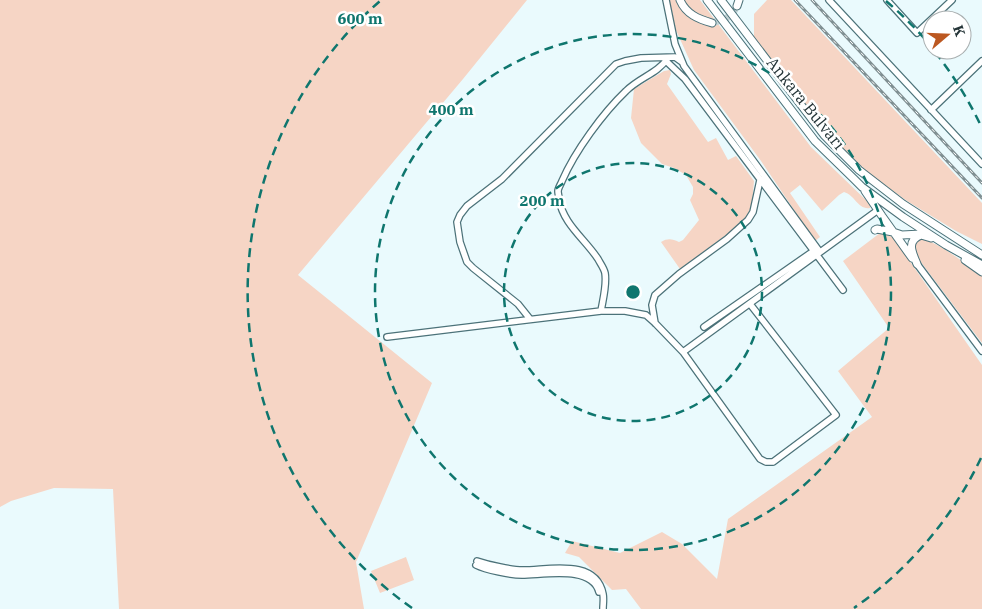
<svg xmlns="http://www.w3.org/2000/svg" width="982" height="609" font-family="'IBM Plex Serif',serif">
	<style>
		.green { fill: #f6d5c5 }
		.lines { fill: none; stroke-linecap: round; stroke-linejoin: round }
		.major-tunnel { stroke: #c3d3d6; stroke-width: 7; stroke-dasharray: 7 3.5; stroke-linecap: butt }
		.minor-casing { stroke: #4c7279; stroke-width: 8 }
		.major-casing { stroke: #4c7279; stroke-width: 9 }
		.minor { stroke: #fff; stroke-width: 5.5 }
		.major { stroke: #fff; stroke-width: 7 }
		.rail-casing { stroke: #7f8f92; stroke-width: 3 }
		.rail { stroke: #fff; stroke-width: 1; stroke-dasharray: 4; stroke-linecap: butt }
		.ring { fill: none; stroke: #0f766e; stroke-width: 2.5; stroke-dasharray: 9 6 }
		.labels { text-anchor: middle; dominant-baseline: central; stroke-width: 5; stroke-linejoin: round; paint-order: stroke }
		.street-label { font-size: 16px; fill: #253538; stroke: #fff }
		.centre { fill: #0f766e; stroke: #fff; stroke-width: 2.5 }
		.ring-label { font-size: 15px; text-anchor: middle; font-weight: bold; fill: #0f766e; stroke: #fff; stroke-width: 5; stroke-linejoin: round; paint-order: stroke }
	</style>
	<rect width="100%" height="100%" fill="#eafafd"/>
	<path class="green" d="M0 0H527L463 79 298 275 432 383 356 562 364 609H119L113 489 54 488 11 501 0 507Z
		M668 0H676C685 16 695 22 712 26L688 8 683 0H700L811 147 870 204V208C858 210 855 195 844 192L839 195 822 211 800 185 790 193 820 237 815 241 761 161 694 70 675 28Z
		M767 0H791L982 203V244L956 231 907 201 872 176 838 144 825 129 754 38V14Z
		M670 70 671 74 667 84 708 142 716 138 728 160 736 156 754 181 752 204 745 221 680 269 661 242C668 238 672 239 679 242L683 240 699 220 690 200 693 194V187L686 175 674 168 662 164 641 143 631 118 634 89 664 71Z
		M880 233 893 237 982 365V609H641L626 589 612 590 579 557 565 553 572 541 620 553 662 532 682 544 717 579 728 519 872 417 838 371 889 328 843 261Z
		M920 239C935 239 968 266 982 275V343L914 253C914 246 914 242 920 239Z
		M406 557 414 580 380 593 371 571Z"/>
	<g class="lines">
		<path class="major-tunnel" d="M712 23C726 18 730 19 737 6"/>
		<g class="minor-casing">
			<path id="minor" d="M666 0 675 44 684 66 820 252
				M829 0 982 164
				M887 0 917 33 952 0
				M666 61 685 79 843 290
				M931 110 982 61
				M917 264 982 351
				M601 311C603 299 607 285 605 273 604 268 600 263 598 259 585 239 563 224 559 199 559 196 558 194 558 191 558 188 561 184 562 181 575 151 603 113 626 91 640 77 657 74 668 58
				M530 319 518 304 473 268 467 262 460 242 457 222 460 215 467 206 502 179 616 64 625 61 641 58 675 57 682 62
				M655 323 652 305 655 295 679 274 727 239 748 220 753 212 760 180
				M704 327 815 250
				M387 337 601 311H625L646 315 655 323 683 352 760 459 766 462H773L836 415 750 304
				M683 352 878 210
				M477 561C489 565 511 570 523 570 549 570 596 558 603 594 604 599 603 604 603 609
				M476 565C486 570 511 575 522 575 544 575 592 565 599 592"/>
		</g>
		<g class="major-casing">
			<path id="major" d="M680 0C686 14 698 19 712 23
				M707 0 815 141 854 179 862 187 903 217 946 245 982 265
				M721 0 824 135 859 170 903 204 982 255
				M737 6 739 0
				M865 191 882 216 912 258
				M875 230 877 229 893 232 902 235 921 234
				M965 260 982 272
				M917 264C912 252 906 241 921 235L931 238"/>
		</g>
		<use href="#minor" class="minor"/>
		<use href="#major" class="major"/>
		<g class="rail-casing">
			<path id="rail" d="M795 0 982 198
				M812 0 982 183"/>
		</g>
		<use href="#rail" class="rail"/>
	</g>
	<g class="ring">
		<circle cx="633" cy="292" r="129"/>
		<circle cx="633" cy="292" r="258"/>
		<path d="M981 458A386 386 0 0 1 854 608M412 608A386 386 0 0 1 380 1M886 1A386 386 0 0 1 931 46M935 52A386 386 0 0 1 981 126"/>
	</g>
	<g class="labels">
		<g class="street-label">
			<text transform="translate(806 103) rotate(51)">Ankara Bulvarı</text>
		</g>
	</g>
	<circle cx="633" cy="292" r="8" class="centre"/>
	<g class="ring-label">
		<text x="360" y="24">600 m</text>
		<text x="451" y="115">400 m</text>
		<text x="542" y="206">200 m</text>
	</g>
	<g transform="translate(947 35) rotate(71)"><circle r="24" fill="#ffffff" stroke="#a8aeaf"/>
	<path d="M0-4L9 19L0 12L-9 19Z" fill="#bc5821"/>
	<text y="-8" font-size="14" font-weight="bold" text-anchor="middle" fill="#253538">K</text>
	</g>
</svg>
